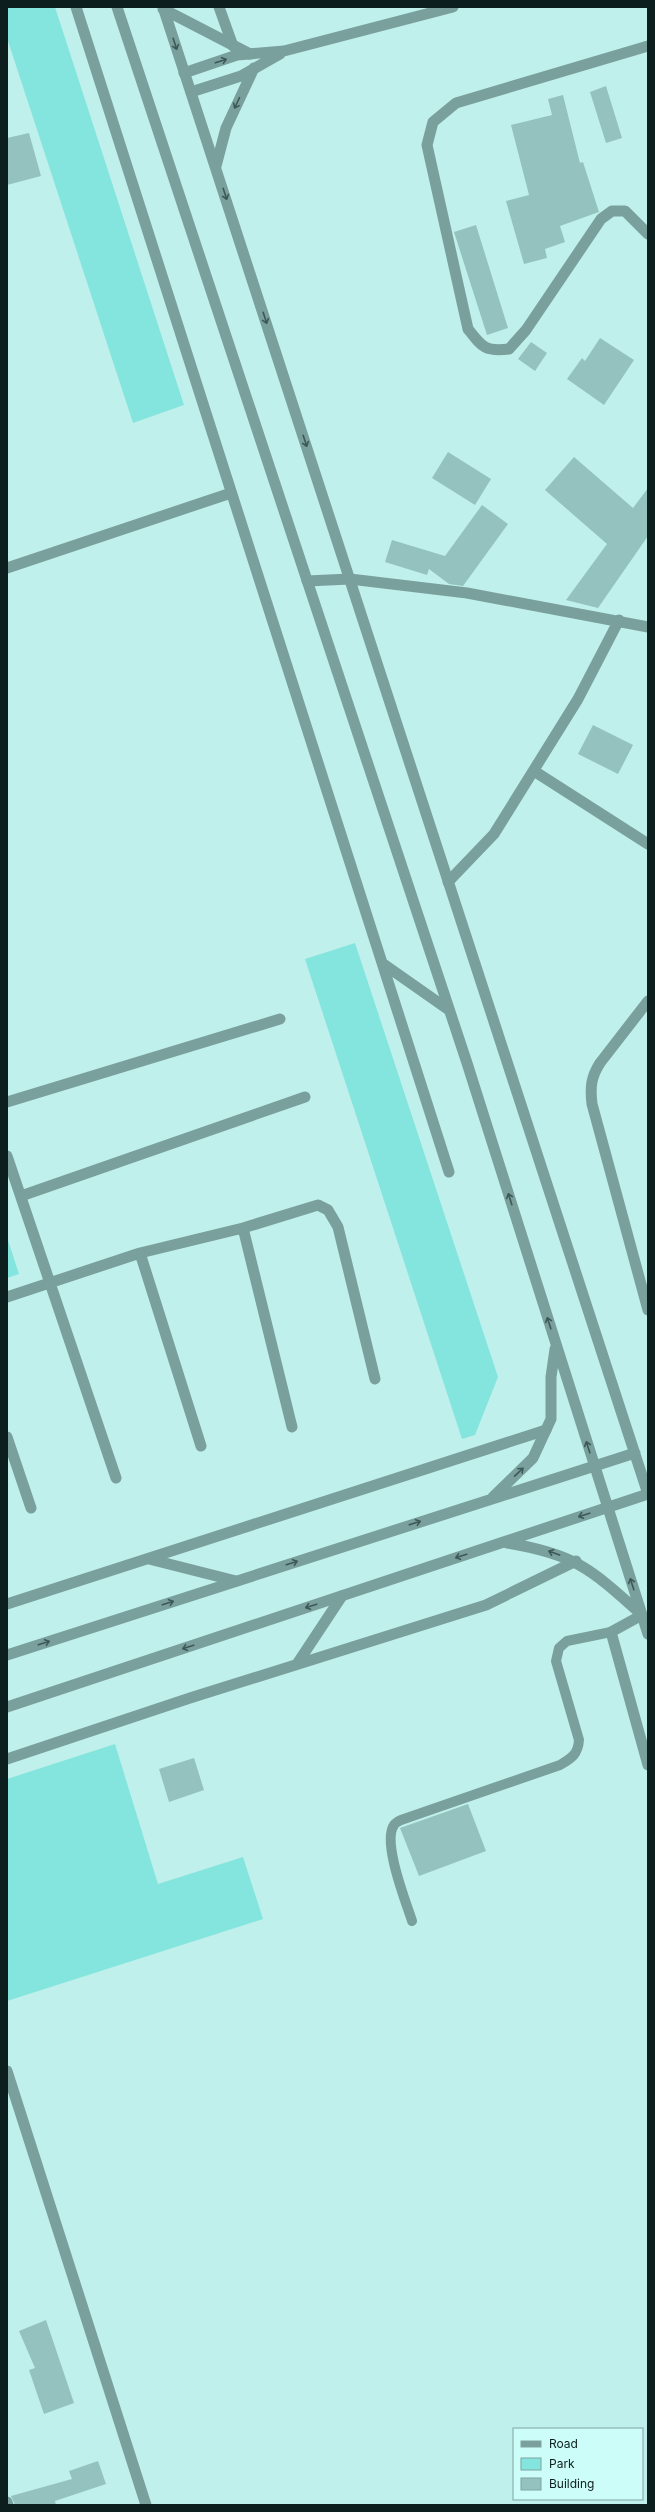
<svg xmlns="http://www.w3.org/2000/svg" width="655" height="2512" font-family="Inter,sans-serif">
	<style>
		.green { fill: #84e5de }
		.building { fill: #94c3bf }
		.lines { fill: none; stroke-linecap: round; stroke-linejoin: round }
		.service { stroke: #7aa09d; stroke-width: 10 }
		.minor { stroke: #7aa09d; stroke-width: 11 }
		.tertiary { stroke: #7aa09d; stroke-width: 11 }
		.oneway { stroke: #3d5957 }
	</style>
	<rect width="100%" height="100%" fill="#c0f0eb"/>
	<path class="green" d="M7 7H55L184 405 133 423 7 38Z
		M355 943 498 1377 475 1435 462 1439 305 959Z
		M7 1237 19 1274 7 1278Z
		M115 1744 158 1884 243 1857 263 1919 7 2001V1779Z"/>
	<path class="building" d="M606 86 622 138 606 143 590 92Z
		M563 95 580 163 583 162 599 212 560 226 565 242 545 249 547 258 524 264 506 201 529 195 511 125 552 115 548 99Z
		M29 133 41 176 7 185V138Z
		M476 225 508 328 487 335 454 232Z
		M600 338 634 360 604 405 567 379 582 358 585 361Z
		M531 342 547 353 535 371 518 359Z
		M448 452 491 479 475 505 432 478Z
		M574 457 633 508 648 488V536L598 608 566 600 607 544 545 490Z
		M482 505 508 524 463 586 449 584 429 569 427 575 385 562 392 540 445 556Z
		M593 725 633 745 618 774 578 754Z
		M194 1758 204 1790 169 1802 159 1769Z
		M468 1804 486 1851 419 1876 400 1828Z
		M46 2320 74 2403 44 2414 29 2370 35 2368 19 2331Z
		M98 2461 106 2484 55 2501 56 2505H15L11 2496 72 2479 69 2471Z"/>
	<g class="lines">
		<path class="service" d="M412 1921C406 1902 382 1842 394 1825 395 1823 399 1821 401 1820L560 1765C572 1758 578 1754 579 1740L556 1661 559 1648 567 1641 611 1632"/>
		<path class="minor" d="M76 7 449 1172
			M219 7 233 46
			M648 46 456 103 433 122 427 145 468 329C482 347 485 352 509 349L526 330 601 219 612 211H625L648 234
			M184 73 237 55 284 51 453 7
			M191 92 241 76 280 54
			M7 568 231 493
			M307 581 350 579 467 593 648 627
			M534 771 648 844
			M448 882 494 834 578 699 619 620
			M382 963 449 1010
			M648 1001 600 1063C591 1077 590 1087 592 1104L648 1310
			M7 1102 280 1019
			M7 1156 116 1478
			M21 1196 305 1097
			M243 1228 292 1427
			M140 1253 201 1446
			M7 1297 140 1253 243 1228 318 1205 328 1210 338 1227 375 1379
			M7 1437 31 1508
			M149 1559 236 1581
			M7 1604 546 1430
			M642 1615 611 1632 648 1765
			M297 1664 342 1596
			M7 1759 190 1698 486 1605 576 1561
			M7 2071 146 2505
			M7 2502 8 2505"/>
		<path class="tertiary" d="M117 7 467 1063 648 1634
			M163 7 648 1494
			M163 9 250 54
			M216 166 226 128 254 68
			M493 1497 533 1458 551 1419V1377L555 1349
			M507 1543C575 1554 591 1569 641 1614
			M7 1655 635 1453
			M7 1707 648 1494"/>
	</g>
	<defs><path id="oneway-shaft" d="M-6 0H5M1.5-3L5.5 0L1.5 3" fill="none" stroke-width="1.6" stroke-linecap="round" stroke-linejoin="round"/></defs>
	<g class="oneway">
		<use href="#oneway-shaft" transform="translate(175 44) rotate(72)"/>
		<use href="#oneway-shaft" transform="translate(221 61) rotate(-18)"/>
		<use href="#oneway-shaft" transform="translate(237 103) rotate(115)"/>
		<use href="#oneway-shaft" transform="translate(225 194) rotate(72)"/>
		<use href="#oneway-shaft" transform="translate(265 318) rotate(72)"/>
		<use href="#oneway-shaft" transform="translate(305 441) rotate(72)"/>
		<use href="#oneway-shaft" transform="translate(510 1199) rotate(-108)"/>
		<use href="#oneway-shaft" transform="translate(549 1323) rotate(-108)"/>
		<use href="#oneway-shaft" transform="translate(588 1447) rotate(-108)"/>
		<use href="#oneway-shaft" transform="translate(519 1472) rotate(-44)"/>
		<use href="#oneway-shaft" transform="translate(584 1515) rotate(162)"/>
		<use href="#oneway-shaft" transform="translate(415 1523) rotate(-18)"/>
		<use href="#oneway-shaft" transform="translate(554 1553) rotate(-160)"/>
		<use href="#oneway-shaft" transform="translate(461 1556) rotate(162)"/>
		<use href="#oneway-shaft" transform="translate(292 1563) rotate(-18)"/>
		<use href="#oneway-shaft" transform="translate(632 1584) rotate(-108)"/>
		<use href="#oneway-shaft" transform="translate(168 1603) rotate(-18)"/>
		<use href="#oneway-shaft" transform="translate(311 1606) rotate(162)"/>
		<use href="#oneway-shaft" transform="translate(44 1643) rotate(-18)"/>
		<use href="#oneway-shaft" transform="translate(188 1647) rotate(162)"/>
	</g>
	<rect width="655" height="2512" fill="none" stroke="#0c1f1e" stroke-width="16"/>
	<rect x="513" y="2428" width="130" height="72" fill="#cdfdf9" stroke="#80a4a1"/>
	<rect x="521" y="2441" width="20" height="6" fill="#7aa09d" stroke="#80a4a1"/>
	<text x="549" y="2448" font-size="12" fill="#0c1f1e">Road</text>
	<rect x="521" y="2458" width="20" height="12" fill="#84e5de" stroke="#80a4a1"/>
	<text x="549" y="2468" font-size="12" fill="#0c1f1e">Park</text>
	<rect x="521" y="2478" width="20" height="12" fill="#94c3bf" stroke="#80a4a1"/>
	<text x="549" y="2488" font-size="12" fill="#0c1f1e">Building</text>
</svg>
